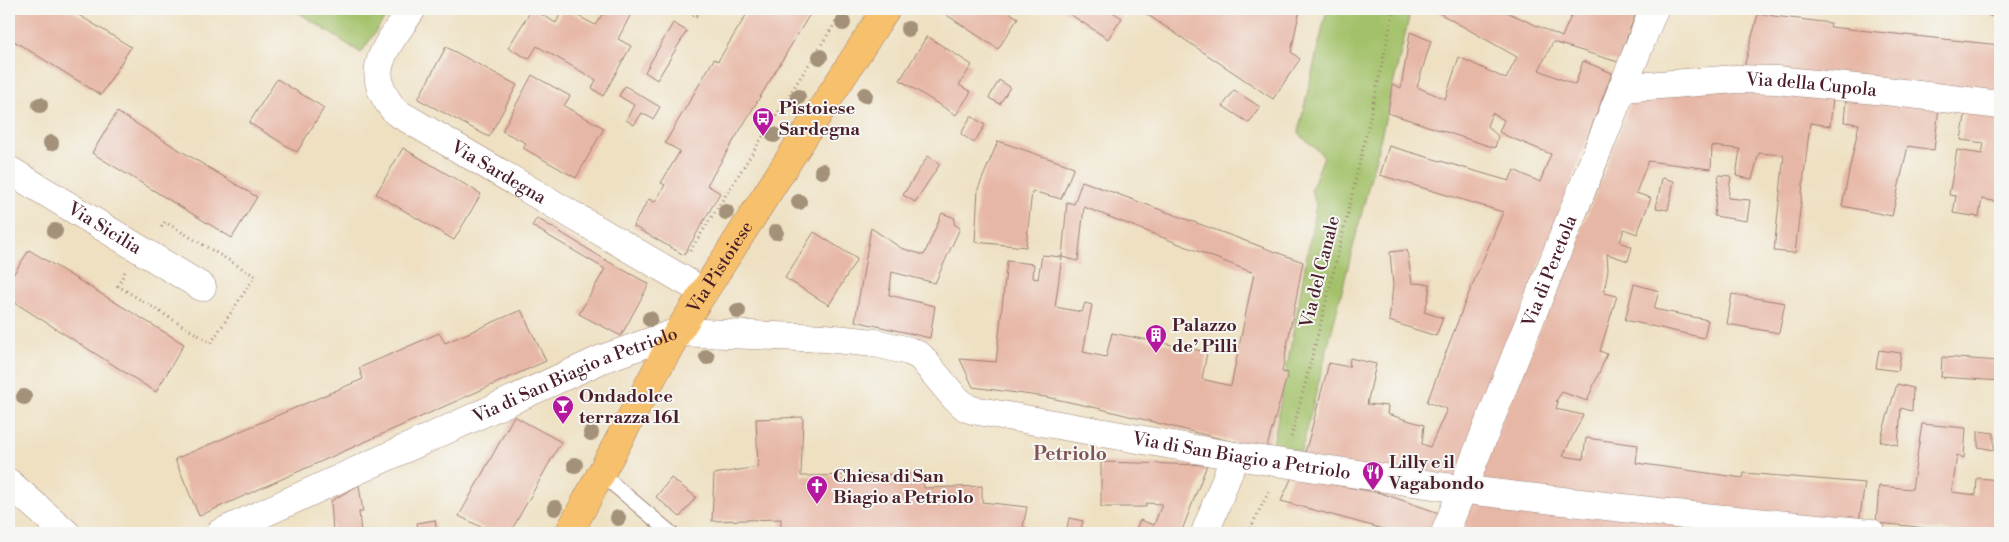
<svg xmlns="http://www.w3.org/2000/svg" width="2009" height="542" font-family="'Libre Bodoni',serif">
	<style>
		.green { fill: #a3c169; stroke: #76704a }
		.building { fill: #e7b7a6 }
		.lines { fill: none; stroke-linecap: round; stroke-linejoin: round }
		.lane-casing { stroke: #9c8076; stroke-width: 16 }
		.street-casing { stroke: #9c8076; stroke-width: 29 }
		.primary-casing { stroke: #9c8076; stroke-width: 29 }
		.path { stroke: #9c8076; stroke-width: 3; stroke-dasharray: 1 4; stroke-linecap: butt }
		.lane { stroke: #fff; stroke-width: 14 }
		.street { stroke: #fff; stroke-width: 28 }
		.primary { stroke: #f7c06c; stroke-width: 28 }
		.tree { fill: #a39179 }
		.labels { text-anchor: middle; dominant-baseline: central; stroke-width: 4; stroke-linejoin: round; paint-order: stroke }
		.street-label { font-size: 18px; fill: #4a1f2b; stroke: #f6f6f2 }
		.poi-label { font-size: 18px; font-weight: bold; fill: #4a1f2b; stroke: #f6f6f2; text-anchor: start }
		.neighbourhood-label { font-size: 19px; font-weight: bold; fill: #815456; stroke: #f6f6f2 }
	</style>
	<rect width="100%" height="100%" fill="#f6f6f2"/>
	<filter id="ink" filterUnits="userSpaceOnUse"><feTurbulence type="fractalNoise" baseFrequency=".02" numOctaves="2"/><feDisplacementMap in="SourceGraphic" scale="10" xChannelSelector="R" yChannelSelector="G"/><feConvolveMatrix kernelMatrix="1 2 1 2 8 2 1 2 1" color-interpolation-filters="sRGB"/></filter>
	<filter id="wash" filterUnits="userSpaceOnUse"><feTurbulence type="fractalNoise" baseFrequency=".0096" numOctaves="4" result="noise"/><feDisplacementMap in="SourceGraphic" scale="20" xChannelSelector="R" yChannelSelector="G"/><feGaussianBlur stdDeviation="1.12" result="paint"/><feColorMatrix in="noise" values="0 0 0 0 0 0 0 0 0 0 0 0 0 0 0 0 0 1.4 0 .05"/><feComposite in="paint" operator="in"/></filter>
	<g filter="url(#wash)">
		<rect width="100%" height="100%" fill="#eee0c1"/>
		<path class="green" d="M293 9H391L361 53Z
			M1327 9H1411L1379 145 1301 452 1273 444 1316 205 1311 190 1324 156 1298 133Z"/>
		<g id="blocks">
			<path class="building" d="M9 9H69L131 47 101 95 9 38Z
				M532 9 556 23 563 9H565L595 25 606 9H622L631 14 618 39 631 46 603 96 592 88 596 80 537 46 529 59 508 48Z
				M685 9H700L696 17 685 10Z
				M750 9H813L707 185 720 193 684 255 633 226 649 199 655 202 665 185 661 183 680 151 665 143 714 59 718 61Z
				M949 9H1004L1018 18 998 49 945 14Z
				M1062 9H1108L1122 18 1108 39Z
				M1139 9H1300L1291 52 1300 59 1273 99Z
				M1432 9H1500L1562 37 1574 9H1637L1618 62 1553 42 1539 70 1575 85 1583 61 1612 73 1457 483 1304 457 1329 363 1349 367 1350 358 1376 364 1367 404 1388 406 1387 414 1424 425 1422 444 1430 447 1447 409 1427 402 1464 305 1503 212 1380 175 1389 146 1509 181 1514 170 1540 182 1551 154 1509 137 1499 132 1504 120 1492 113 1487 126 1498 136 1495 148 1388 113 1392 84 1401 88 1410 32 1431 41 1417 87 1445 99 1459 57 1506 79 1517 57Z
				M1935 9H1973V14L1935 12Z
				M1989 9H2000V17L1989 16Z
				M1758 14 1831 23 1830 27 2000 45V94L1743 71Z
				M673 23 687 31 657 80 645 72Z
				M927 36 972 65 959 85 971 92 956 115 900 80Z
				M446 47 517 85 489 137 418 99Z
				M532 75 570 96 564 106 604 128 576 178 523 148 526 143 502 131Z
				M277 79 324 108 297 152 249 123Z
				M999 80 1010 87 1000 104 989 98Z
				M625 86 660 107 653 119 642 113 634 125 626 120 634 105 619 96Z
				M1717 88 1833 98 1830 126 1810 123 1795 253 1774 251 1784 155 1759 153 1752 179 1736 176 1740 149 1712 146 1711 169 1648 161 1636 193 1651 198 1637 234 1624 229 1620 242 1632 247 1628 261 1607 254 1608 269 1604 293 1617 296 1600 351 1607 354 1587 401 1562 392 1556 401 1558 402 1556 409 1583 415 1563 456 1583 459 1586 438 1638 445 1636 463 1743 478 1744 473 1865 483 1859 522 1476 484 1598 188 1634 94Z
				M1234 90 1260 107 1249 123 1223 106Z
				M1846 99 1939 107 1934 150 1908 146 1892 216 1842 206 1859 124 1844 122Z
				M1966 110 2000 114V202L1982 199 1979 217 1953 213 1956 196 1949 195 1957 150 1982 154 1984 143 1961 140Z
				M117 112 257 197 232 238 92 153Z
				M971 116 985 125 974 143 961 134Z
				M998 141 1074 167 1061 199 1032 191 1026 247 975 242 978 189Z
				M403 148 481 194 454 240 376 194Z
				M928 156 940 164 915 202 903 195Z
				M1719 175 1731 176 1728 198 1750 200 1747 221 1714 216Z
				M1662 178 1674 181 1668 210 1656 208Z
				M1082 181 1303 262 1282 372 1288 373 1266 450 1097 408 1046 397 973 387 960 359 996 362 1007 261 1034 264 1033 278 1038 279 1042 255 1062 257 1055 307 1082 312 1085 303 1092 305 1083 352 1106 357 1112 333 1207 352 1202 379 1231 386 1254 273 1084 207 1078 261 1062 257 1067 202 1074 204Z
				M942 213 955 218 954 224 960 228 935 283 892 272 889 295 935 306 930 338 855 321 871 228 901 248 924 255Z
				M537 218 609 262 649 284 621 336 579 314 605 269 532 226Z
				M814 232 857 259 829 305 785 278Z
				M29 250 184 344 156 392 9 299V281Z
				M1407 250 1412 283 1430 284 1428 300 1424 312 1443 318 1436 336 1389 321 1393 286 1390 252Z
				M1634 284 1659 291 1654 309 1708 320 1704 338 1625 320Z
				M1732 294 1785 303 1779 333 1727 324Z
				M521 310 546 361 199 516 175 459 363 379 359 368 439 333 445 343Z
				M1879 350 1901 353 1898 371 1876 368Z
				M1942 357 2000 361V381L1941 377Z
				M1897 384 1913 388 1912 411 1901 408 1898 445 1880 441Z
				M514 416 561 442 510 533H493L459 516Z
				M803 417 801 476 923 474 924 488 982 486V502L1027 507 1023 527 1039 533H792L781 532V519L712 521 714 474 758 467 756 419Z
				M1922 424 1966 428 1964 458 1957 455 1952 492 1976 495 1977 478 2000 480V533H1960L1909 526 1876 523 1879 486 1912 489Z
				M1978 431 1994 433V450L1978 447Z
				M1101 462 1207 465 1181 533H1134L1140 520 1154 525 1162 504 1146 503V507H1101Z
				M1292 477 1381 493 1439 513 1431 533H1398L1281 501Z
				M671 478 696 497 680 517 656 497Z
				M359 485 363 512H359L361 533H333L331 501Z
				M1466 495 1729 526 1728 533H1451Z
				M1069 518 1083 521 1080 533H1066Z
				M435 520 437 533H419L417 523Z"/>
		</g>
	</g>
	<g filter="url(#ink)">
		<use href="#blocks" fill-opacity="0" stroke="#9c8076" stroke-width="1"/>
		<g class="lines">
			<g class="lane-casing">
				<path id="lane" d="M601 474 671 533"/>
			</g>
			<g class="street-casing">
				<g id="street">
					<path id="s1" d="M412 9C388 46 359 71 396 112L704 292"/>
					<path id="s2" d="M1622 88 1736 79 1776 80 1886 91 2000 105"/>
					<path id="s3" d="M9 170 202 287"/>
					<path d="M9 483 66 533"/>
					<path id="s4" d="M220 533 602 359 678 332 825 338 875 343 909 351 920 356 954 397 967 408 973 410 1235 456 1467 490 1693 516 1871 533"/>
					<path d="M1205 533 1235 456"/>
					<path id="s5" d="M1445 533 1654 9"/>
				</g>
			</g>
			<g class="primary-casing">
				<g id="primary">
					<path id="s6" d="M569 533 657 369 678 332 886 9"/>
				</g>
			</g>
			<path class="path" d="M690 251 844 9
				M125 272 118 286 211 343 255 276 165 222 160 229
				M1291 437C1329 295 1363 153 1394 9
				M184 533 193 530
				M1248 533 1270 489"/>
			<use href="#lane" class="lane"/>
			<use href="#street" class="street"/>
			<use href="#primary" class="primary"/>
		</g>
		<g class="tree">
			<circle cx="843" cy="23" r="8"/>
			<circle cx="908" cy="29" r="8"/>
			<circle cx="820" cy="57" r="8"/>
			<circle cx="865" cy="95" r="8"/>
			<circle cx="798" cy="97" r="8"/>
			<circle cx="40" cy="105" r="8"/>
			<circle cx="774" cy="135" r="8"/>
			<circle cx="51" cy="143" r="8"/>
			<circle cx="822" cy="171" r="8"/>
			<circle cx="799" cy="202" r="8"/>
			<circle cx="726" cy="212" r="8"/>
			<circle cx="55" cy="231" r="8"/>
			<circle cx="776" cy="232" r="8"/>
			<circle cx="738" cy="311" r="8"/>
			<circle cx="650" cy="319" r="8"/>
			<circle cx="707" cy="357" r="8"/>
			<circle cx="24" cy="397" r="8"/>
			<circle cx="591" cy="433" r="8"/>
			<circle cx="575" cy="465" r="8"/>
			<circle cx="555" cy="508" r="8"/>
			<circle cx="618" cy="518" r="8"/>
		</g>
	</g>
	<defs>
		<g id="bus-pin" transform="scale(1.125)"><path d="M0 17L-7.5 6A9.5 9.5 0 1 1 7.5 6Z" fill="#b5179e" stroke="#f6f6f2"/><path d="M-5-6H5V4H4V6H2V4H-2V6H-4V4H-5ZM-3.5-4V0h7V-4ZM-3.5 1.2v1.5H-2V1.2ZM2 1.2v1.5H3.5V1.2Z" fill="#fff"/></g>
		<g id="building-pin" transform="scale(1.125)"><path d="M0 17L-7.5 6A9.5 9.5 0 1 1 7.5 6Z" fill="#b5179e" stroke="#f6f6f2"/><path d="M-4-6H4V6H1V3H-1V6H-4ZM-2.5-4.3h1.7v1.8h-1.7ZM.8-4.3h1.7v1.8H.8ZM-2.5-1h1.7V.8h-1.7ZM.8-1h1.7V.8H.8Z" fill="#fff"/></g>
		<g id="bar-pin" transform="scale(1.125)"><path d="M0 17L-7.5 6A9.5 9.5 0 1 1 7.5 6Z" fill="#b5179e" stroke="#f6f6f2"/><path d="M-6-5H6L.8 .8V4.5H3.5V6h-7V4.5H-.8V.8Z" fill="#fff"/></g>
		<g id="restaurant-pin" transform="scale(1.125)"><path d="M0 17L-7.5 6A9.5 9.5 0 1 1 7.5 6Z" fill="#b5179e" stroke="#f6f6f2"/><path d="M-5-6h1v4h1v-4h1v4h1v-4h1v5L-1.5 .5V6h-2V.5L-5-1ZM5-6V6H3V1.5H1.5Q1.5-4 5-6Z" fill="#fff"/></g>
		<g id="church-pin" transform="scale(1.125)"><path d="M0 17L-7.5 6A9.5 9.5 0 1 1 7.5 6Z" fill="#b5179e" stroke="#f6f6f2"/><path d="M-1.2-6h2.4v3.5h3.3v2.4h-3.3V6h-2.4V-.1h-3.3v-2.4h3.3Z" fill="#fff"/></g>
	</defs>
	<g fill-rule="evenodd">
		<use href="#bus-pin" x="763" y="118"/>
		<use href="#building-pin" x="1156" y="335"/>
		<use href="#bar-pin" x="563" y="406"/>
		<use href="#restaurant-pin" x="1373" y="472"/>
		<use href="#church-pin" x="817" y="486"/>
	</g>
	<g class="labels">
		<g class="street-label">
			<text stroke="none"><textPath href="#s2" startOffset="190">Via della Cupola</textPath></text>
			<text stroke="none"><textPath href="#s1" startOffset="236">Via Sardegna</textPath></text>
			<text stroke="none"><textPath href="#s3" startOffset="112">Via Sicilia</textPath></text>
			<text stroke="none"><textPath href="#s6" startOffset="306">Via Pistoiese</textPath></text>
			<text stroke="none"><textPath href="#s5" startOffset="282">Via di Peretola</textPath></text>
			<text transform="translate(1320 272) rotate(-76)">Via del Canale</text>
			<text stroke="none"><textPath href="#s4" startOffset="389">Via di San Biagio a Petriolo</textPath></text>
			<text stroke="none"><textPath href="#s4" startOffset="1094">Via di San Biagio a Petriolo</textPath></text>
		</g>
		<g class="poi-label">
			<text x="779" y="108">Pistoiese<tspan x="779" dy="21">Sardegna</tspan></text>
			<text x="1172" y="325">Palazzo<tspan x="1172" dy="21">de’ Pilli</tspan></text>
			<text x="579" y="396">Ondadolce<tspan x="579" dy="21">terrazza 161</tspan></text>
			<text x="1389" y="462">Lilly e il<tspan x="1389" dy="21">Vagabondo</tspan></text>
			<text x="833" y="476">Chiesa di San<tspan x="833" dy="21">Biagio a Petriolo</tspan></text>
		</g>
		<g class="neighbourhood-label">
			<text x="1070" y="454">Petriolo</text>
		</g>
	</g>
	<rect width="2009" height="542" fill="none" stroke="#f6f6f2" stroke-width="30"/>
</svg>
